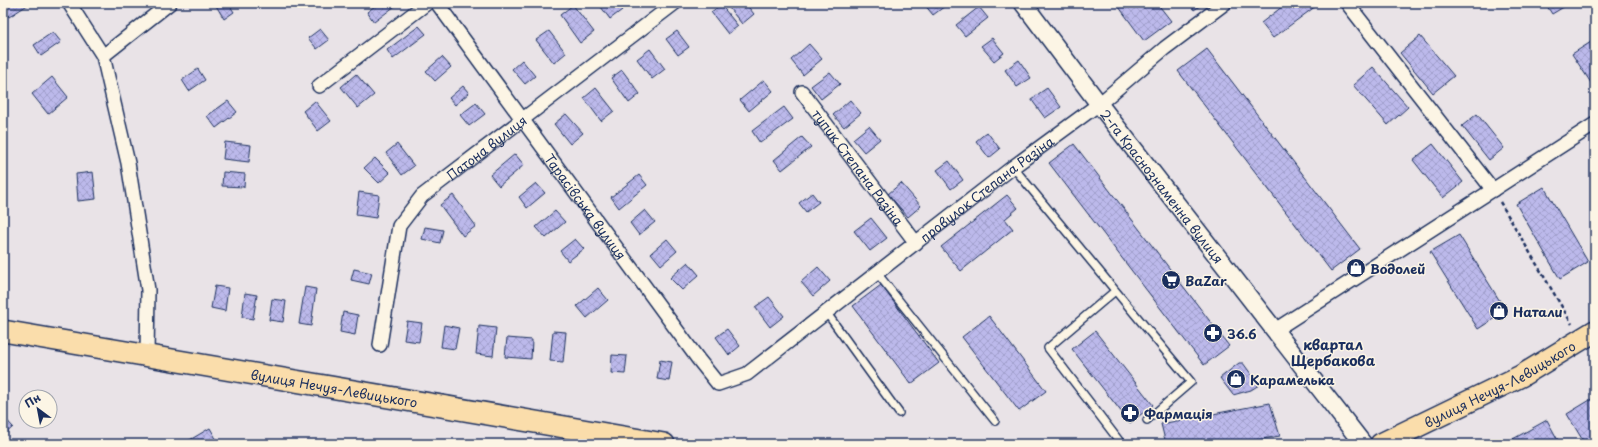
<svg xmlns="http://www.w3.org/2000/svg" width="1598" height="447" font-family="'Playpen Sans',sans-serif">
	<style>
		.building { fill: url(#building-cross-hatch); stroke: #1b2f5e }
		.lines { fill: none; stroke-linecap: round; stroke-linejoin: round }
		.service-casing { stroke: #1b2f5e; stroke-width: 10 }
		.minor-casing { stroke: #1b2f5e; stroke-width: 16 }
		.tertiary-casing { stroke: #1b2f5e; stroke-width: 20 }
		.primary-casing { stroke: #1b2f5e; stroke-width: 24 }
		.path { stroke: #1b2f5e; stroke-width: 2.5; stroke-dasharray: 4 3; stroke-linecap: butt }
		.service { stroke: #fcf5e5; stroke-width: 7 }
		.minor { stroke: #fcf5e5; stroke-width: 13 }
		.tertiary { stroke: #fcf5e5; stroke-width: 17 }
		.primary { stroke: #faddab; stroke-width: 21 }
		.labels { text-anchor: middle; dominant-baseline: central; stroke-width: 3; stroke-linejoin: round; paint-order: stroke }
		.street-label { font-size: 13px; fill: #1b2f5e; stroke: #fcf5e5 }
		.poi-label { font-size: 13px; font-weight: bold; fill: #1b2f5e; stroke: #fcf5e5; text-anchor: start }
		.neighbourhood-label { font-size: 14px; font-weight: bold; fill: #1b2f5e; stroke: #fcf5e5 }
	</style>
	<defs>
		<pattern id="building-cross-hatch" width="8" height="8" patternUnits="userSpaceOnUse"><rect width="8" height="8" fill="#bcb9eb"/><path d="M0 0l8 8M0 8l8-8" fill="none" stroke="#a19fcc"/></pattern>
	</defs>
	<rect width="100%" height="100%" fill="#e9e3e7"/>
	<filter id="ink" filterUnits="userSpaceOnUse"><feTurbulence type="fractalNoise" baseFrequency=".025" numOctaves="2"/><feDisplacementMap in="SourceGraphic" scale="8" xChannelSelector="R" yChannelSelector="G"/><feConvolveMatrix kernelMatrix="1 2 1 2 8 2 1 2 1" color-interpolation-filters="sRGB"/></filter>
	<g filter="url(#ink)">
		<path class="building" d="M4 3H28L29 4 9 17 3 7Z
			M216 3H228L234 12 224 19 215 4Z
			M379 3H399L374 22 367 12Z
			M598 3H617L622 10 610 19Z
			M725 3H745L754 14 742 24Z
			M925 3H949L933 15 924 4Z
			M1116 3H1157L1171 21 1144 41Z
			M1190 3H1204L1194 10Z
			M1287 3H1314L1316 6 1273 38 1261 23Z
			M1545 3H1566L1567 5 1552 14Z
			M573 5 594 32 580 43 560 15Z
			M721 5 738 26 728 34 711 12Z
			M979 7 988 18 965 36 956 25Z
			M419 26 426 34 393 59 387 50Z
			M320 29 329 40 317 49 308 38Z
			M549 31 566 53 554 63 536 40Z
			M677 31 689 47 678 55 666 39Z
			M53 32 61 42 41 56 34 45Z
			M1420 36 1454 76 1433 93 1400 53Z
			M992 38 1004 53 994 61 981 46Z
			M1591 42 1595 48V89L1572 54Z
			M809 44 822 59 803 75 791 60Z
			M650 49 665 69 652 79 637 59Z
			M1207 49 1360 249 1331 271 1178 71Z
			M442 57 451 67 435 81 426 71Z
			M522 60 535 76 525 84 512 69Z
			M1019 60 1031 78 1017 87 1005 70Z
			M1373 67 1408 107 1388 125 1353 85Z
			M198 69 205 80 189 91 182 80Z
			M622 70 640 94 629 103 611 78Z
			M830 72 840 84 821 99 811 86Z
			M356 74 374 95 358 108 341 87Z
			M52 77 68 97 48 114 32 94Z
			M764 80 773 91 749 111 740 100Z
			M463 86 469 93 455 105 449 98Z
			M596 88 614 111 601 121 584 98Z
			M1047 88 1061 107 1045 118 1031 99Z
			M850 100 861 113 844 127 833 115Z
			M228 101 237 112 216 128 207 116Z
			M315 101 331 121 318 131 303 111Z
			M476 103 485 114 469 126 460 115Z
			M784 107 793 119 760 143 752 131Z
			M566 114 583 133 570 144 554 124Z
			M1477 114 1504 148 1489 160 1462 126Z
			M869 126 880 139 864 152 853 139Z
			M987 132 1000 149 989 158 976 141Z
			M802 137 811 147 782 170 774 160Z
			M225 142 251 145 249 162 223 159Z
			M397 144 414 166 402 175 386 153Z
			M1074 144 1229 346 1204 365 1049 163Z
			M1433 144 1463 182 1443 198 1413 160Z
			M515 154 524 165 499 186 490 175Z
			M375 158 390 173 379 183 364 168Z
			M949 161 963 180 951 189 937 170Z
			M93 172 96 199 78 201 76 174Z
			M223 172 245 174 244 187 222 186Z
			M639 175 647 185 619 208 611 197Z
			M536 183 545 193 527 208 519 197Z
			M901 183 921 206 908 217 888 194Z
			M1544 187 1588 262 1560 279 1516 204Z
			M359 192 379 195 376 218 356 215Z
			M812 193 819 202 806 212 799 203Z
			M453 195 476 226 463 236 440 205Z
			M1007 195 1018 208 1005 219 1013 229 961 271 941 247Z
			M645 210 655 222 639 235 630 223Z
			M555 211 565 222 546 238 536 227Z
			M871 218 887 238 870 251 854 231Z
			M425 227 443 230 440 243 422 239Z
			M1459 235 1506 311 1478 329 1430 252Z
			M575 239 584 249 568 261 560 251Z
			M667 239 677 251 661 265 651 253Z
			M688 262 699 275 682 290 670 278Z
			M818 267 830 281 813 296 801 282Z
			M354 269 372 273 369 284 351 280Z
			M881 285 939 363 911 384 853 306Z
			M215 286 228 288 225 311 211 308Z
			M305 287 316 289 311 326 299 324Z
			M598 288 608 300 587 318 577 306Z
			M245 293 257 295 253 319 242 317Z
			M769 297 784 316 770 327 755 307Z
			M272 299 286 301 283 322 269 320Z
			M343 312 358 315 355 335 340 332Z
			M989 316 1046 391 1019 411 962 337Z
			M407 321 422 323 419 342 404 340Z
			M444 325 459 328 455 349 441 347Z
			M479 326 496 328 493 356 476 354Z
			M727 329 740 346 729 355 716 337Z
			M553 331 566 332 563 362 550 361Z
			M1095 331 1153 405 1130 423 1072 349Z
			M507 338 532 340 531 359 505 357Z
			M612 355 627 356 625 374 611 373Z
			M660 360 672 362 669 381 657 379Z
			M1239 363H1243L1259 385 1251 390 1233 395 1220 378Z
			M1595 397V444H1585L1567 414Z
			M1270 403 1280 436 1233 444H1166L1161 424Z
			M3 416 13 427 3 436Z
			M1547 420 1560 444H1504Z
			M210 428 219 444H183Z"/>
		<g class="lines">
			<g class="service-casing">
				<path id="service" d="M1013 167 1191 382 1147 420
					M877 273 995 421
					M1115 291 1048 348 1120 442
					M826 312 899 413"/>
			</g>
			<g class="minor-casing">
				<g id="minor">
					<path d="M69 3 103 56 128 163 148 290 147 355"/>
					<path id="s1" d="M437 3 698 359 718 384 747 374 1013 167 1099 104 1165 48 1225 3"/>
					<path d="M1347 3 1493 190"/>
					<path d="M103 56 170 3"/>
					<path d="M319 86 427 3"/>
					<path id="s2" d="M802 92 916 243"/>
					<path d="M1275 330 1595 124"/>
					<path id="s3" d="M380 345 399 226 422 196 675 3"/>
				</g>
			</g>
			<g class="tertiary-casing">
				<g id="tertiary">
					<path id="s4" d="M1023 3 1099 104 1363 444"/>
				</g>
			</g>
			<g class="primary-casing">
				<g id="primary">
					<path id="s5" d="M3 331 664 444"/>
					<path id="s6" d="M1381 444 1521 376 1595 331"/>
				</g>
			</g>
			<path class="path" d="M1500 202 1572 324"/>
			<use href="#service" class="service"/>
			<use href="#minor" class="minor"/>
			<use href="#tertiary" class="tertiary"/>
			<use href="#primary" class="primary"/>
		</g>
	</g>
	<defs>
		<g id="shop-disc" transform="scale(1)"><circle r="9.5" fill="#1b2f5e" stroke="#fcf5e5"/><path d="M-5-2.5h2.3a2.7 3.5 0 0 1 5.4 0H5L5.5 6h-11ZM-1.5-2.5h3a1.5 2.3 0 0 0-3 0Z" fill="#fff"/></g>
		<g id="supermarket-disc" transform="scale(1)"><circle r="9.5" fill="#1b2f5e" stroke="#fcf5e5"/><path d="M-6-5.5h2.5l.6 2H6L4.5 2H-2.5L-4.4-4H-6ZM-1.5 3.2a1.3 1.3 0 1 0 .1 0ZM3 3.2a1.3 1.3 0 1 0 .1 0Z" fill="#fff"/></g>
		<g id="pharmacy-disc" transform="scale(1)"><circle r="9.5" fill="#1b2f5e" stroke="#fcf5e5"/><path d="M-2-6h4v4h4v4h-4v4h-4v-4h-4v-4h4Z" fill="#fff"/></g>
	</defs>
	<g fill-rule="evenodd">
		<use href="#shop-disc" x="1356" y="268"/>
		<use href="#supermarket-disc" x="1171" y="280"/>
		<use href="#shop-disc" x="1499" y="311"/>
		<use href="#pharmacy-disc" x="1213" y="333"/>
		<use href="#shop-disc" x="1236" y="379"/>
		<use href="#pharmacy-disc" x="1130" y="413"/>
	</g>
	<g class="labels">
		<g class="street-label">
			<text stroke="none"><textPath href="#s3" startOffset="239">Патона вулиця</textPath></text>
			<text stroke="none"><textPath href="#s2" startOffset="94">тупик Степана Разіна</textPath></text>
			<text stroke="none"><textPath href="#s4" startOffset="230">2-га Краснознаменна вулиця</textPath></text>
			<text stroke="none"><textPath href="#s1" startOffset="807">провулок Степана Разіна</textPath></text>
			<text stroke="none"><textPath href="#s1" startOffset="252">Тарасівська вулиця</textPath></text>
			<text stroke="none"><textPath href="#s6" startOffset="133">вулиця Нечуя-Левицького</textPath></text>
			<text stroke="none"><textPath href="#s5" startOffset="336">вулиця Нечуя-Левицького</textPath></text>
		</g>
		<g class="poi-label">
			<text x="1370" y="268">Водолей</text>
			<text x="1185" y="280">BaZar</text>
			<text x="1513" y="311">Натали</text>
			<text x="1227" y="333">36.6</text>
			<text x="1250" y="379">Карамелька</text>
			<text x="1144" y="413">Фармація</text>
		</g>
		<g class="neighbourhood-label">
			<text x="1333" y="344">квартал<tspan x="1333" dy="16">Щербакова</tspan></text>
		</g>
	</g>
	<rect width="1598" height="447" fill="none" stroke="#fcf5e5" stroke-width="16"/>
	<rect x="8" y="8" width="1582" height="431" fill="none" stroke="#1b2f5e" stroke-width="1.5" filter="url(#ink)"/>
	<g transform="translate(38 409) rotate(328)"><circle r="19" fill="#fcf5e5" stroke="#a2a6af"/>
	<path d="M0-3L7 15L0 10L-7 15Z" fill="#1b2f5e"/>
	<text y="-6" font-size="11" font-weight="bold" text-anchor="middle" fill="#1b2f5e">Пн</text>
	</g>
</svg>
